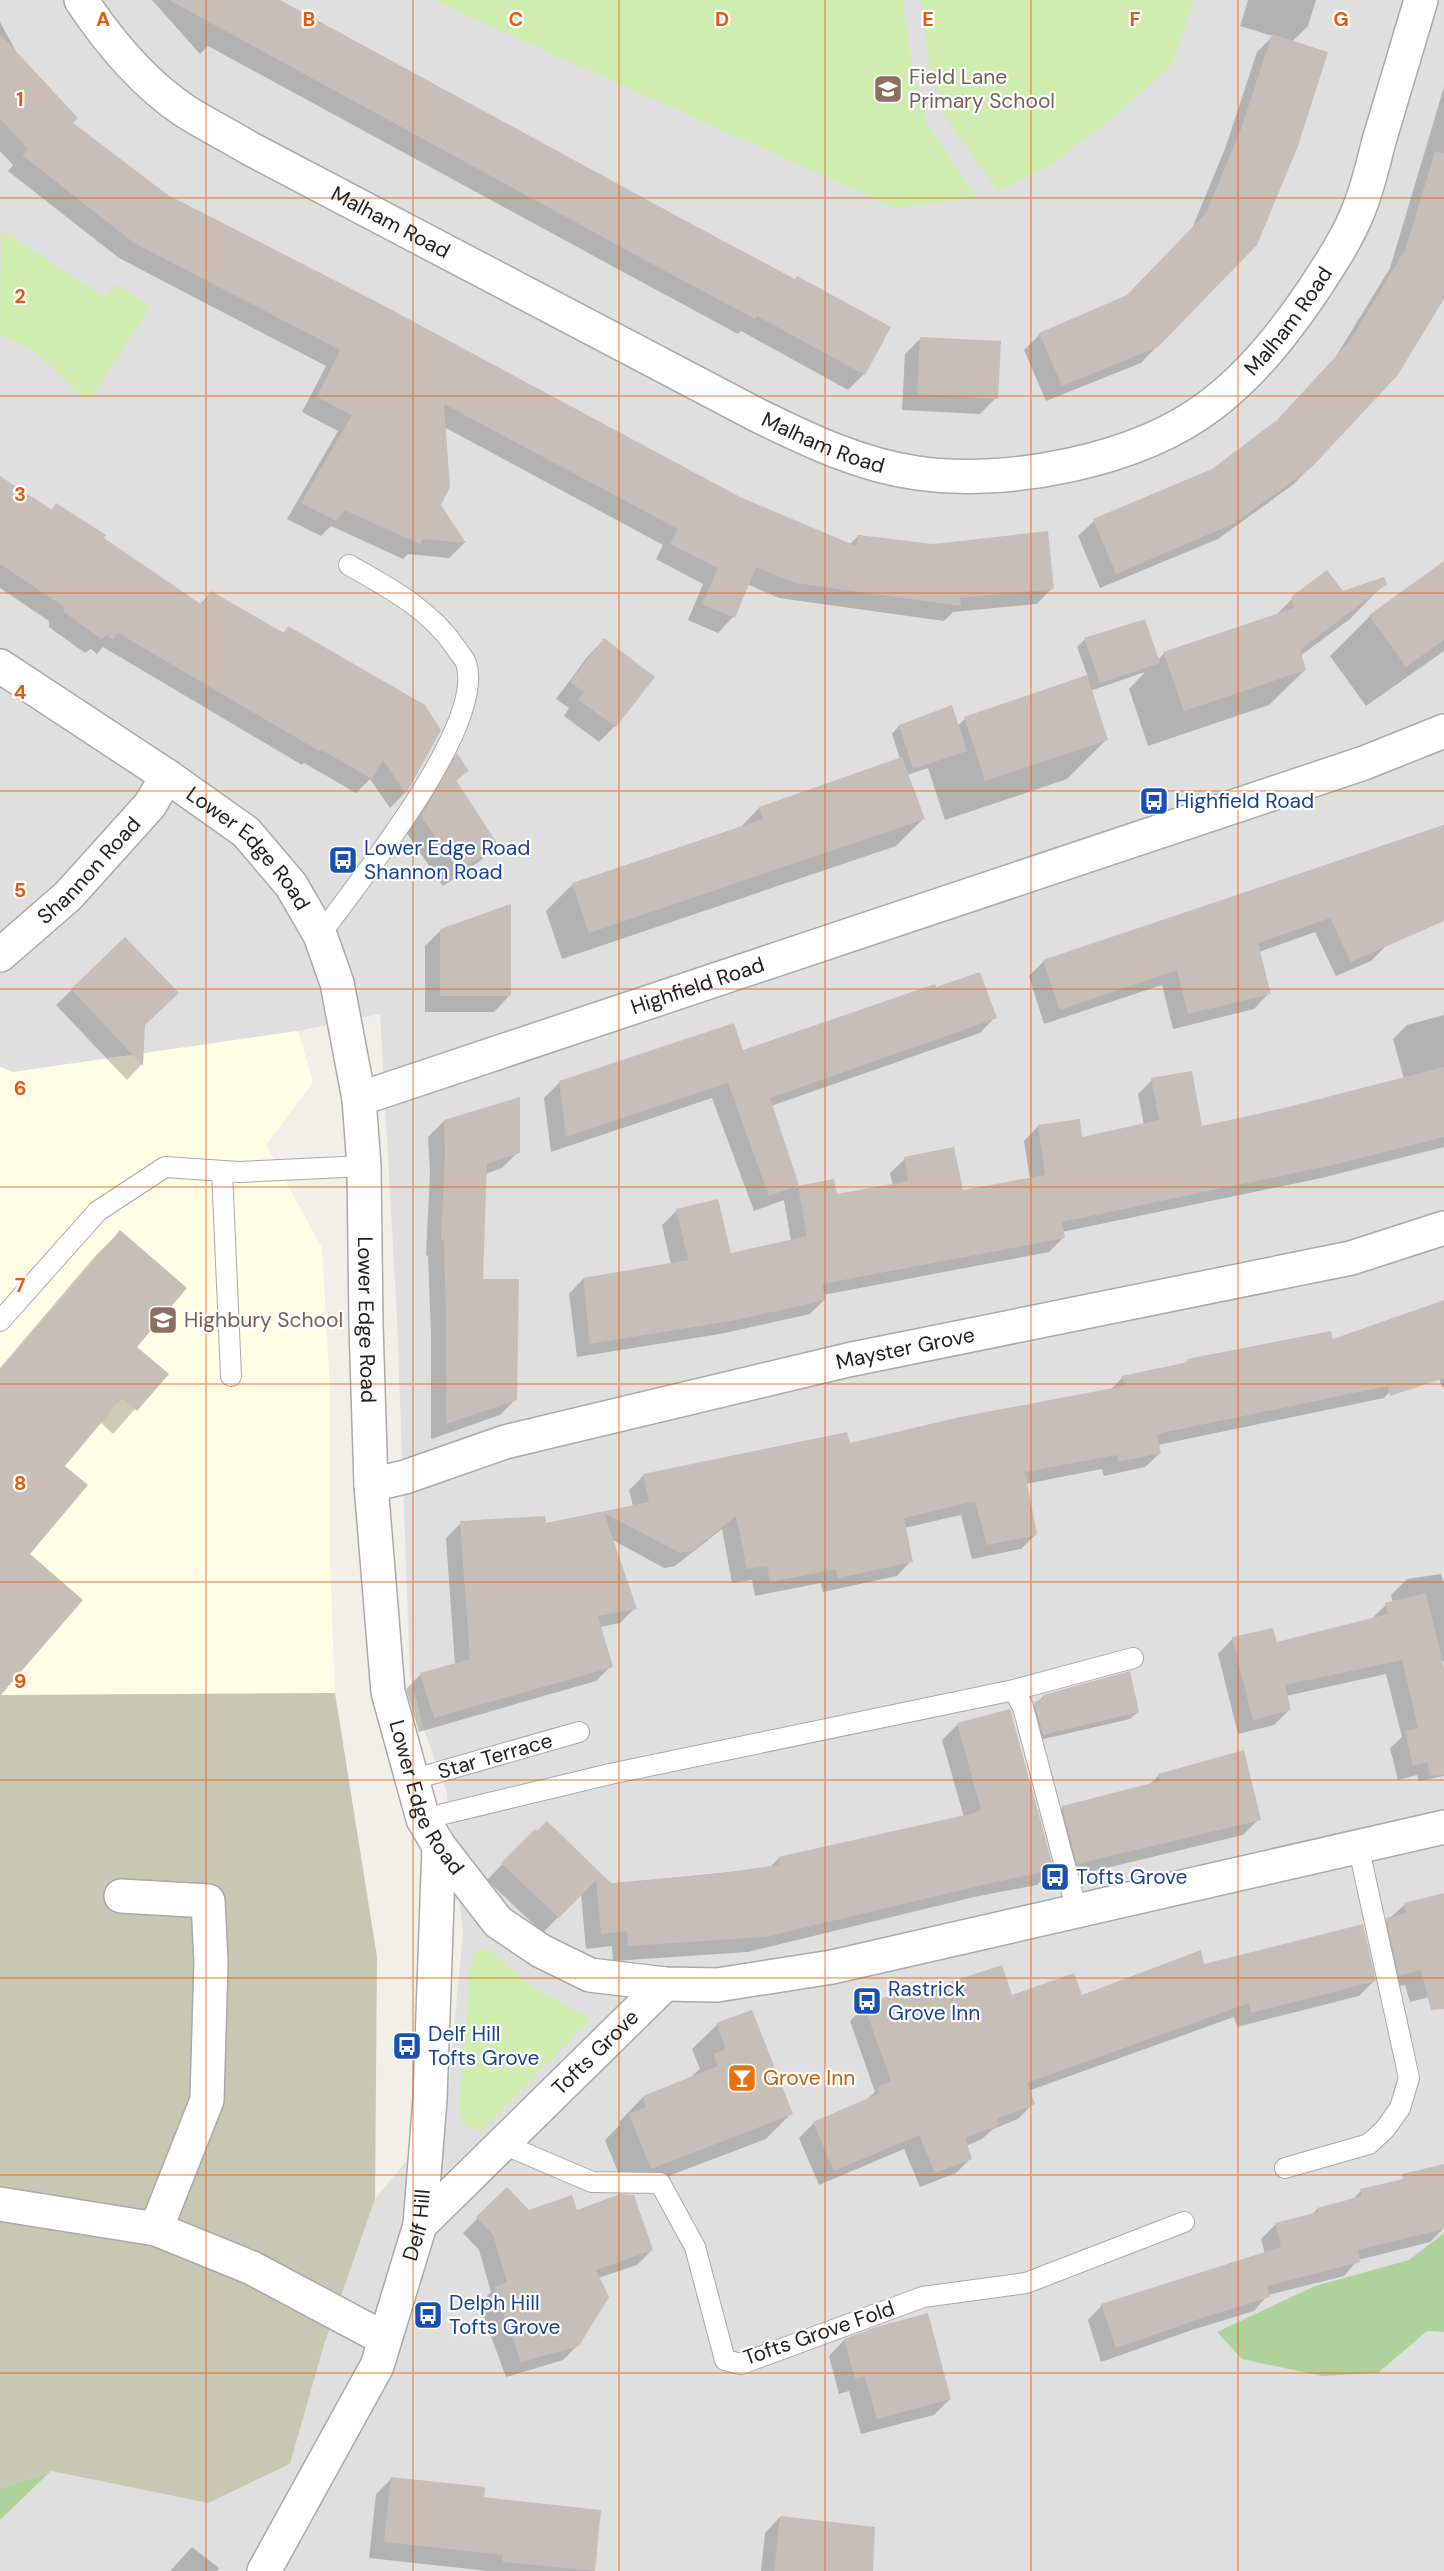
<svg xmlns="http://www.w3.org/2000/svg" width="1444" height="2571" font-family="'DM Sans',sans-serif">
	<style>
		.residential { fill: #e0dfdf }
		.education { fill: #fffee4 }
		.construction { fill: #c7c7b3 }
		.grass { fill: #ceedae }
		.forest { fill: #add29c }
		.shadow { fill: #0003 }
		.building { fill: #c7beb7 }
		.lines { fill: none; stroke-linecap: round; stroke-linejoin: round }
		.service-casing { stroke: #a9a9a9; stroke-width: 22 }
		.minor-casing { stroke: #a9a9a9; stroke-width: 36 }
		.tertiary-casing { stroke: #a9a9a9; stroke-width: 36 }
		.service { stroke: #fff; stroke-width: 20 }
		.minor { stroke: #fff; stroke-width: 33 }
		.tertiary { stroke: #fff; stroke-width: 33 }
		.grid { fill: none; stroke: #e8590c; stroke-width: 1.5; stroke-opacity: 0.55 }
		.labels { text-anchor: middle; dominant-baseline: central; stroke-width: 4.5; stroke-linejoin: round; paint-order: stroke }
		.education-label { font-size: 21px; fill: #785e54; stroke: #fff; text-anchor: start }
		.street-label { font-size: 21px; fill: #222; stroke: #fff }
		.transit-label { font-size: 21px; fill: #164399; stroke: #fff; text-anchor: start }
		.food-label { font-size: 21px; fill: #c56008; stroke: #fff; text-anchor: start }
		.grid-label { font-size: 20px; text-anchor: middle; font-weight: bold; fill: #e8590c; stroke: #fff; stroke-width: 4.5; stroke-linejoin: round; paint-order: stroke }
	</style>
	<rect width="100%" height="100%" fill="#f2efe8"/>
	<path class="residential" d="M0 0H1444V2571H0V2520L51 2471 208 2503 290 2464 324 2345 375 2199 446 2113 463 1932 446 1789 425 1733 410 1675 397 1319 380 1014 298 1031 13 1072 0 1067Z"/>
	<path class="education" d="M298 1031 313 1082 266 1145 322 1248 330 1391V1564L335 1693 0 1695V1067L13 1072Z"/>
	<path class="construction" d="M335 1693 377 1957 375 2199 324 2345 290 2464 208 2503 51 2471 0 2489V1695Z"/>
	<path class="grass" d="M433 0H903L912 69 926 123 976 198 895 208Z
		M920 0H1194L1172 65 1117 114 1050 165 998 192 944 116 930 65Z
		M1 230 104 297 115 284 150 306 89 402 34 351 0 335Z
		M484 1949 494 1954 535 1989 586 2016 588 2022 482 2130C470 2132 463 2123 459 2113L471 1961 475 1952Z"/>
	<path class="forest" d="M1444 2233V2332L1427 2331 1378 2373 1322 2376 1242 2359 1217 2332 1315 2286 1409 2260Z
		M51 2471 0 2520V2489Z"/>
	<path class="shadow" d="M152 0H278L864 374 848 390 741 331 738 334 625 273 208 46 200 54Z
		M1248 0H1316L1308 26 1292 42 1157 346 1141 363 1046 401 1024 350 1040 334 1127 297 1191 231 1226 146 1257 52 1273 36 1240 26Z
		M0 22 19 57 71 123 167 197 739 499 849 545 858 536 1052 588 1037 604 953 612 944 621 779 598 747 584 733 617 718 633 688 620 703 584 656 559 663 545 444 427 439 505 464 543 449 558 408 554 403 559 331 526 321 536 287 519 338 431 302 412 326 366 119 258 8 171 13 165 0 151Z
		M1444 87V295L1310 467 1294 484 1218 539 1100 588 1078 536 1094 521 1213 470 1273 425 1335 358 1390 268Z
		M921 338 996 398 980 414 902 410 905 354Z
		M0 478 51 511 56 505 199 605 211 593 282 634 288 628 440 730 405 793 390 808 370 779 356 793 304 763 302 765 103 647 97 654 91 649 85 653 49 627V621L0 588Z
		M1444 563V651L1366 706 1330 656 1370 616Z
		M1385 583 1350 619 1300 656 1305 670 1269 705 1148 746 1129 689 1145 672 1090 691 1107 739 1067 779 945 820 928 768 907 775 923 819 896 846 562 959 546 911 573 884 739 829 759 808 900 759 892 734 899 726H957L965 719 1088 677 1077 647 1085 639 1158 660 1164 653 1275 616 1292 599 1343 593Z
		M604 640 615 726 599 742 564 716 569 708 556 699 588 656Z
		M456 756 467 771 455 782 496 845 480 861 443 886 406 832 441 771Z
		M1444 825V887L1371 961 1336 976 1315 932 1259 952 1269 993 1254 1009 1173 1029 1162 985 1044 1024 1029 976 1044 961Z
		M441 930 509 996 494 1012H425V946Z
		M125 939 144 1025 141 1065 127 1080 56 1005Z
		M1444 1015V1147L1317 1179 1062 1232 1063 1238 1049 1252 823 1295 824 1300 810 1314 720 1334 577 1357 569 1294 583 1279 671 1265 662 1225 677 1210 730 1254 791 1241 784 1200 754 1211 712 1098 551 1152 544 1098 560 1082 742 1052 995 1017 980 1033 771 1106 797 1185 794 1188 833 1181 836 1196 893 1186 890 1173 905 1159 962 1191 1030 1180 1024 1141 1038 1126 1081 1138 1144 1125 1138 1094 1152 1080 1201 1127 1285 1109 1404 1079 1393 1039 1407 1025Z
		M444 1121 518 1152 502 1168 485 1174 482 1280 516 1399 500 1415 431 1439V1335L428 1256 426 1255 430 1172 428 1137Z
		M120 1232 135 1347 166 1374 113 1434 100 1422 63 1466 28 1554 0 1691V1368L96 1255Z
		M1444 1302V1387H1442L1420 1320Z
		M1332 1341 1398 1383 1384 1398 1158 1445 1160 1453 1145 1467 1104 1476 1102 1469 1025 1484 1036 1534 1021 1549 972 1559 961 1515 904 1528 911 1561 897 1576 823 1592 821 1583 755 1596 752 1580 732 1583 722 1529 675 1566 664 1568 611 1539 635 1608 620 1623 600 1627 611 1666 596 1681 419 1732 406 1689 421 1674 455 1665 446 1538 461 1523 544 1524 633 1506 629 1490 644 1475 848 1445 1109 1391 1123 1377 1184 1364 1188 1361Z
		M1441 1574 1444 1584V1661H1441L1444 1675V1776L1419 1781 1417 1775 1398 1780 1390 1748 1402 1737 1386 1674 1286 1696 1289 1710 1274 1725 1238 1734 1218 1654 1233 1638 1275 1644 1370 1620 1386 1605 1393 1603 1391 1595 1407 1579Z
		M1044 1696 1138 1712 1130 1719 1035 1741 1027 1711Z
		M958 1724 1052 1869 1037 1885 974 1897 748 1952 613 1961 612 1946 586 1949 581 1893 543 1933 487 1880 535 1831 611 1884 769 1868 778 1859 964 1817 942 1740Z
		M1159 1775 1259 1819 1243 1835 1061 1879 1047 1823 1062 1808 1149 1785Z
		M1444 1894V1993L1410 2002 1405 1985 1383 1990 1371 1935 1404 1905Z
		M1203 1966 1374 1981 1359 1996 1237 2027 1234 2017 1028 2091 1033 2104 1018 2119 993 2129 982 2139 966 2146 971 2158 956 2173 920 2187 904 2149 819 2185 799 2138 814 2123 866 2100 875 2092 850 2021 865 2006 903 1999 1081 1997Z
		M717 2025 791 2114 766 2139 626 2192 605 2140 620 2125 619 2122 643 2097 690 2078 700 2069 692 2049Z
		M507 2189 528 2211 576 2212 652 2250 637 2265 598 2278 578 2345 563 2360 506 2377 479 2304 491 2292 479 2250 463 2233Z
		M1361 2191 1444 2228 1430 2242 1358 2260 1344 2276 1268 2295 1254 2311 1192 2330 1101 2362 1088 2320 1102 2305 1265 2254 1261 2239 1276 2224 1311 2216 1317 2209 1352 2200Z
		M844 2340 950 2399 934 2415 861 2434 849 2391 839 2394 829 2356Z
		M392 2478 482 2498 599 2511 594 2571H488L369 2558 376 2494Z
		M780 2517 871 2571H761L765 2533Z
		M192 2547 219 2568 217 2571H170Z"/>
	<path class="building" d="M169 0H280L686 221 795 279 797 276 891 327 865 375 757 316 755 319 641 258Z
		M0 34 78 118 73 123 168 195 375 301 740 497 856 546 858 535 933 544 1048 531 1054 589 960 598 961 606 795 583 756 567 735 618 702 604 718 568 670 544 678 529 444 404 450 487 441 505 466 543 423 539 420 544 344 510 337 521 301 503 352 415 317 397 340 350 134 243 22 155 28 149 0 119Z
		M1272 34 1328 52 1298 146 1257 245 1158 347 1062 386 1039 333 1127 295 1206 213 1241 129Z
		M1435 152 1444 153V299L1397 376 1311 468 1235 523 1116 574 1093 519 1212 469 1277 420 1350 341 1405 250Z
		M920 337 1001 341 998 399 917 394Z
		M0 476 52 510 56 503 106 535 104 538 202 605 211 591 284 633 288 626 425 705 441 730 406 794 383 760 372 779 320 749 319 751 118 633 113 640 107 635 101 639 64 612 63 606 0 564Z
		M1444 561V640L1406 667 1369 615Z
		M1327 570 1343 591 1384 577 1387 584 1300 650 1306 670 1184 711 1163 652 1294 608 1291 597Z
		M1145 619 1160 663 1100 683 1084 638Z
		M604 638 655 677 616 727 578 700 584 692 570 682Z
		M1087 675 1108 740 985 781 964 717Z
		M952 705 967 751 913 769 899 725Z
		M457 753 469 771 456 780 498 845 459 872 421 816Z
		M902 757 925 819 589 933 572 883 763 819 759 807Z
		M1444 825V921L1351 962 1330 918 1258 943 1271 994 1188 1014 1177 970 1060 1010 1043 960Z
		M511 904V996H440V929Z
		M125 937 179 993 145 1025 143 1066 71 989Z
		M980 972 997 1018 770 1098 799 1185 769 1196 728 1083 566 1137 559 1081 734 1023 743 1050 935 984 936 987Z
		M1444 1067V1137L1333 1165 1062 1222 1065 1238 822 1284 826 1300 736 1320 590 1344 583 1278 688 1260 676 1209 718 1199 731 1253 807 1236 798 1186 834 1179 837 1194 908 1181 904 1157 954 1147 963 1190 1045 1175 1038 1125 1080 1119 1082 1137 1159 1120 1151 1078 1192 1071 1202 1126 1284 1108Z
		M520 1097V1153L487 1164 483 1279H519L517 1400 446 1424V1318L444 1240H441L445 1155 444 1120Z
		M120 1230 187 1288 137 1347 169 1374 137 1411 122 1398 65 1466 88 1485 30 1554 83 1600 0 1696V1370Z
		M1444 1300V1378L1390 1396 1388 1386 1157 1434 1161 1453 1118 1462 1117 1455 1025 1472 1037 1535 987 1545 975 1501 904 1518 913 1562 838 1578 836 1569 770 1582 767 1566 747 1569 736 1516 692 1551 680 1553 604 1513 637 1609 598 1616 613 1667 434 1718 420 1673 470 1659 460 1521 545 1516 546 1523 649 1502 643 1474 847 1432 850 1443 960 1417 1124 1386 1122 1376 1188 1362 1187 1359 1331 1331 1333 1339Z
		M1426 1593 1444 1668V1775L1430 1776 1427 1762 1413 1766 1405 1731 1418 1728 1402 1660 1285 1685 1291 1710 1253 1720 1232 1637 1273 1628 1277 1642 1388 1614 1385 1603Z
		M1130 1671 1139 1712 1043 1735 1034 1702 1044 1699 1043 1695Z
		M1010 1709 1054 1870 991 1883 765 1937 628 1946 627 1931 601 1934 596 1880 559 1918 501 1863 535 1829 537 1831 547 1821 611 1883 714 1874 779 1865 778 1857 974 1813 981 1810 957 1723Z
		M1244 1750 1261 1820 1077 1864 1062 1806 1160 1781 1158 1774Z
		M1444 1893V2009L1431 2010 1421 1970 1399 1976 1386 1918 1406 1913 1404 1903Z
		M1363 1924 1376 1981 1251 2013 1249 2003 1027 2083 1035 2104 997 2119 999 2125 965 2138 972 2159 935 2173 919 2135 834 2171 813 2122 880 2093 877 2087 891 2081 864 2005 902 1991 904 1997 1002 1965 1012 1995 1074 1973 1082 1995 1201 1950 1204 1964Z
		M752 2010 793 2114 651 2169 629 2114 646 2107 643 2096 718 2066 713 2054 726 2049 716 2023Z
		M1444 2164V2229L1358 2250 1360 2262 1267 2286 1270 2297 1208 2316 1116 2348 1101 2304 1281 2247 1275 2223 1318 2212 1317 2208 1362 2196 1360 2189 1403 2179 1402 2174Z
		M507 2187 529 2210 572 2195 577 2210 620 2194 634 2195 653 2250 596 2270 609 2297 579 2346 521 2362 494 2287 507 2282 493 2235 476 2217Z
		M928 2313 951 2399 877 2419 865 2377 855 2379 844 2339 876 2327Z
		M391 2477 485 2487 484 2497 601 2510 595 2571 503 2562V2555L384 2542Z
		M780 2516 875 2527 873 2571H774Z"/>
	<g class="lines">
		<g class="service-casing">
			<path id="service" d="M320 935C356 885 487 725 466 663 464 658 459 653 456 648 430 609 389 588 349 565
				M222 1171 231 1376
				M0 1321 98 1211 165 1167 239 1172 364 1166
				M1014 1690 1133 1658
				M411 1780 579 1732
				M423 1819 610 1774 1014 1690 1023 1707 1077 1911
				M503 2144 592 2182 660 2183 695 2247 725 2360 741 2364 923 2297 1026 2283 1184 2222
				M1285 2168 1369 2144 1385 2129 1400 2108 1409 2078 1358 1845"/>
		</g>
		<g class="minor-casing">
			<g id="minor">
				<path id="s1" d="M81 0C109 42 143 83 185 111 205 124 228 135 249 148L757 415C808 440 860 465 917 473 1008 486 1138 461 1211 405 1252 374 1284 333 1312 292 1329 266 1348 238 1359 209 1368 187 1373 164 1379 141 1393 94 1407 47 1421 0"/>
				<path id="s2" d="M0 955 68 896 150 805 167 776"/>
				<path id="s3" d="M359 1099 1364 763 1444 731"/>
				<path id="s4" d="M371 1485 405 1477 505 1442 848 1360 1351 1258 1444 1228"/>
				<path d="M121 1896 208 1901 211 1962 207 2100 156 2229"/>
				<path d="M0 2204 156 2229 252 2268 385 2339"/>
			</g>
		</g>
		<g class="tertiary-casing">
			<g id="tertiary">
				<path id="s5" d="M0 666 167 776 246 832 291 885 320 935 337 983 359 1099 364 1166 366 1325 371 1485 388 1692 423 1819 439 1846 498 1922 541 1951 590 1975 665 1984 717 1985 832 1967 1444 1827"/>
				<path id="s6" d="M420 2225 665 1984"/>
				<path id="s7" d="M264 2571 377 2366 420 2225 430 2099 439 1846"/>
			</g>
		</g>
		<use href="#service" class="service"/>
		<use href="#minor" class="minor"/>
		<use href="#tertiary" class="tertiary"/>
	</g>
	<path class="grid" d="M206 0V2571M413 0V2571M619 0V2571M825 0V2571M1031 0V2571M1238 0V2571M0 198H1444M0 396H1444M0 593H1444M0 791H1444M0 989H1444M0 1187H1444M0 1384H1444M0 1582H1444M0 1780H1444M0 1978H1444M0 2175H1444M0 2373H1444"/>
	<defs>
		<g id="school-square" transform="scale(1.5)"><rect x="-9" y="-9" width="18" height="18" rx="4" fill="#8d6e63" stroke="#fff"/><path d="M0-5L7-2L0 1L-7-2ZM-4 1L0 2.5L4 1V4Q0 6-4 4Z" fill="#fff"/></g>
		<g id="bus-square" transform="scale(1.5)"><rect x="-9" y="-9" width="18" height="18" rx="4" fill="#1a4fb4" stroke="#fff"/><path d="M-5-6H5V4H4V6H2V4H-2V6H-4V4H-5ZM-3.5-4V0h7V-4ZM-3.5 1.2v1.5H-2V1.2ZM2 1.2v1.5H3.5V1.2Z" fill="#fff"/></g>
		<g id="bar-square" transform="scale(1.5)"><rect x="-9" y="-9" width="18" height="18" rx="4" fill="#e8710a" stroke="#fff"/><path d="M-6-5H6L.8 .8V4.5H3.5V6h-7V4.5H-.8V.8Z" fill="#fff"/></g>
	</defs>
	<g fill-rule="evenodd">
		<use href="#school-square" x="888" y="89"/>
		<use href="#bus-square" x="1154" y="801"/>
		<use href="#bus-square" x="343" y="860"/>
		<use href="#school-square" x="163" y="1320"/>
		<use href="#bus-square" x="1055" y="1877"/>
		<use href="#bus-square" x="867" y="2001"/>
		<use href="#bus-square" x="407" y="2046"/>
		<use href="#bar-square" x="742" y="2078"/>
		<use href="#bus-square" x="428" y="2315"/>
	</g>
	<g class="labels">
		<g class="education-label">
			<text x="909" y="77">Field Lane<tspan x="909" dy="24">Primary School</tspan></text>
			<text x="184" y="1320">Highbury School</text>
		</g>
		<g class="street-label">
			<text stroke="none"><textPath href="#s1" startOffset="387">Malham Road</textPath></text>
			<text stroke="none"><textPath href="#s1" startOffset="1395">Malham Road</textPath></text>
			<text stroke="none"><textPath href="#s1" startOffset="873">Malham Road</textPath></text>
			<text stroke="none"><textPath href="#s5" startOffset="310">Lower Edge Road</textPath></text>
			<text stroke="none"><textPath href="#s2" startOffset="123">Shannon Road</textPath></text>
			<text stroke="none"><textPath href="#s3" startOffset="357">Highfield Road</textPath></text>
			<text stroke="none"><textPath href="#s5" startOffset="814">Lower Edge Road</textPath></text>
			<text stroke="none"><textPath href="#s4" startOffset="552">Mayster Grove</textPath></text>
			<text transform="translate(495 1756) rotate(-16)">Star Terrace</text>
			<text stroke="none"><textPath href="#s5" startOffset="1300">Lower Edge Road</textPath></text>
			<text stroke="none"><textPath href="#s6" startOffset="246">Tofts Grove</textPath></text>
			<text stroke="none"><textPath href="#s7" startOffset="381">Delf Hill</textPath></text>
			<text transform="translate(819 2333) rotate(-19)">Tofts Grove Fold</text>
		</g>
		<g class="transit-label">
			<text x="1175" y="801">Highfield Road</text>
			<text x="364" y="848">Lower Edge Road<tspan x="364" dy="24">Shannon Road</tspan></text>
			<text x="1076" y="1877">Tofts Grove</text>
			<text x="888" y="1989">Rastrick<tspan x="888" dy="24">Grove Inn</tspan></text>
			<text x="428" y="2034">Delf Hill<tspan x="428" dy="24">Tofts Grove</tspan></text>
			<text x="449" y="2303">Delph Hill<tspan x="449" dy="24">Tofts Grove</tspan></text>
		</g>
		<g class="food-label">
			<text x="763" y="2078">Grove Inn</text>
		</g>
	</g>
	<g class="grid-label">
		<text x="103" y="26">A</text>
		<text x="309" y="26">B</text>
		<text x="516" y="26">C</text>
		<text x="722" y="26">D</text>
		<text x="928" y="26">E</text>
		<text x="1135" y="26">F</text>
		<text x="1341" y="26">G</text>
		<text x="20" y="106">1</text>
		<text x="20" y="303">2</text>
		<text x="20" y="501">3</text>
		<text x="20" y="699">4</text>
		<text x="20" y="897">5</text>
		<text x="20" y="1095">6</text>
		<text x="20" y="1292">7</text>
		<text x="20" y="1490">8</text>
		<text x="20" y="1688">9</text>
	</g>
</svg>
